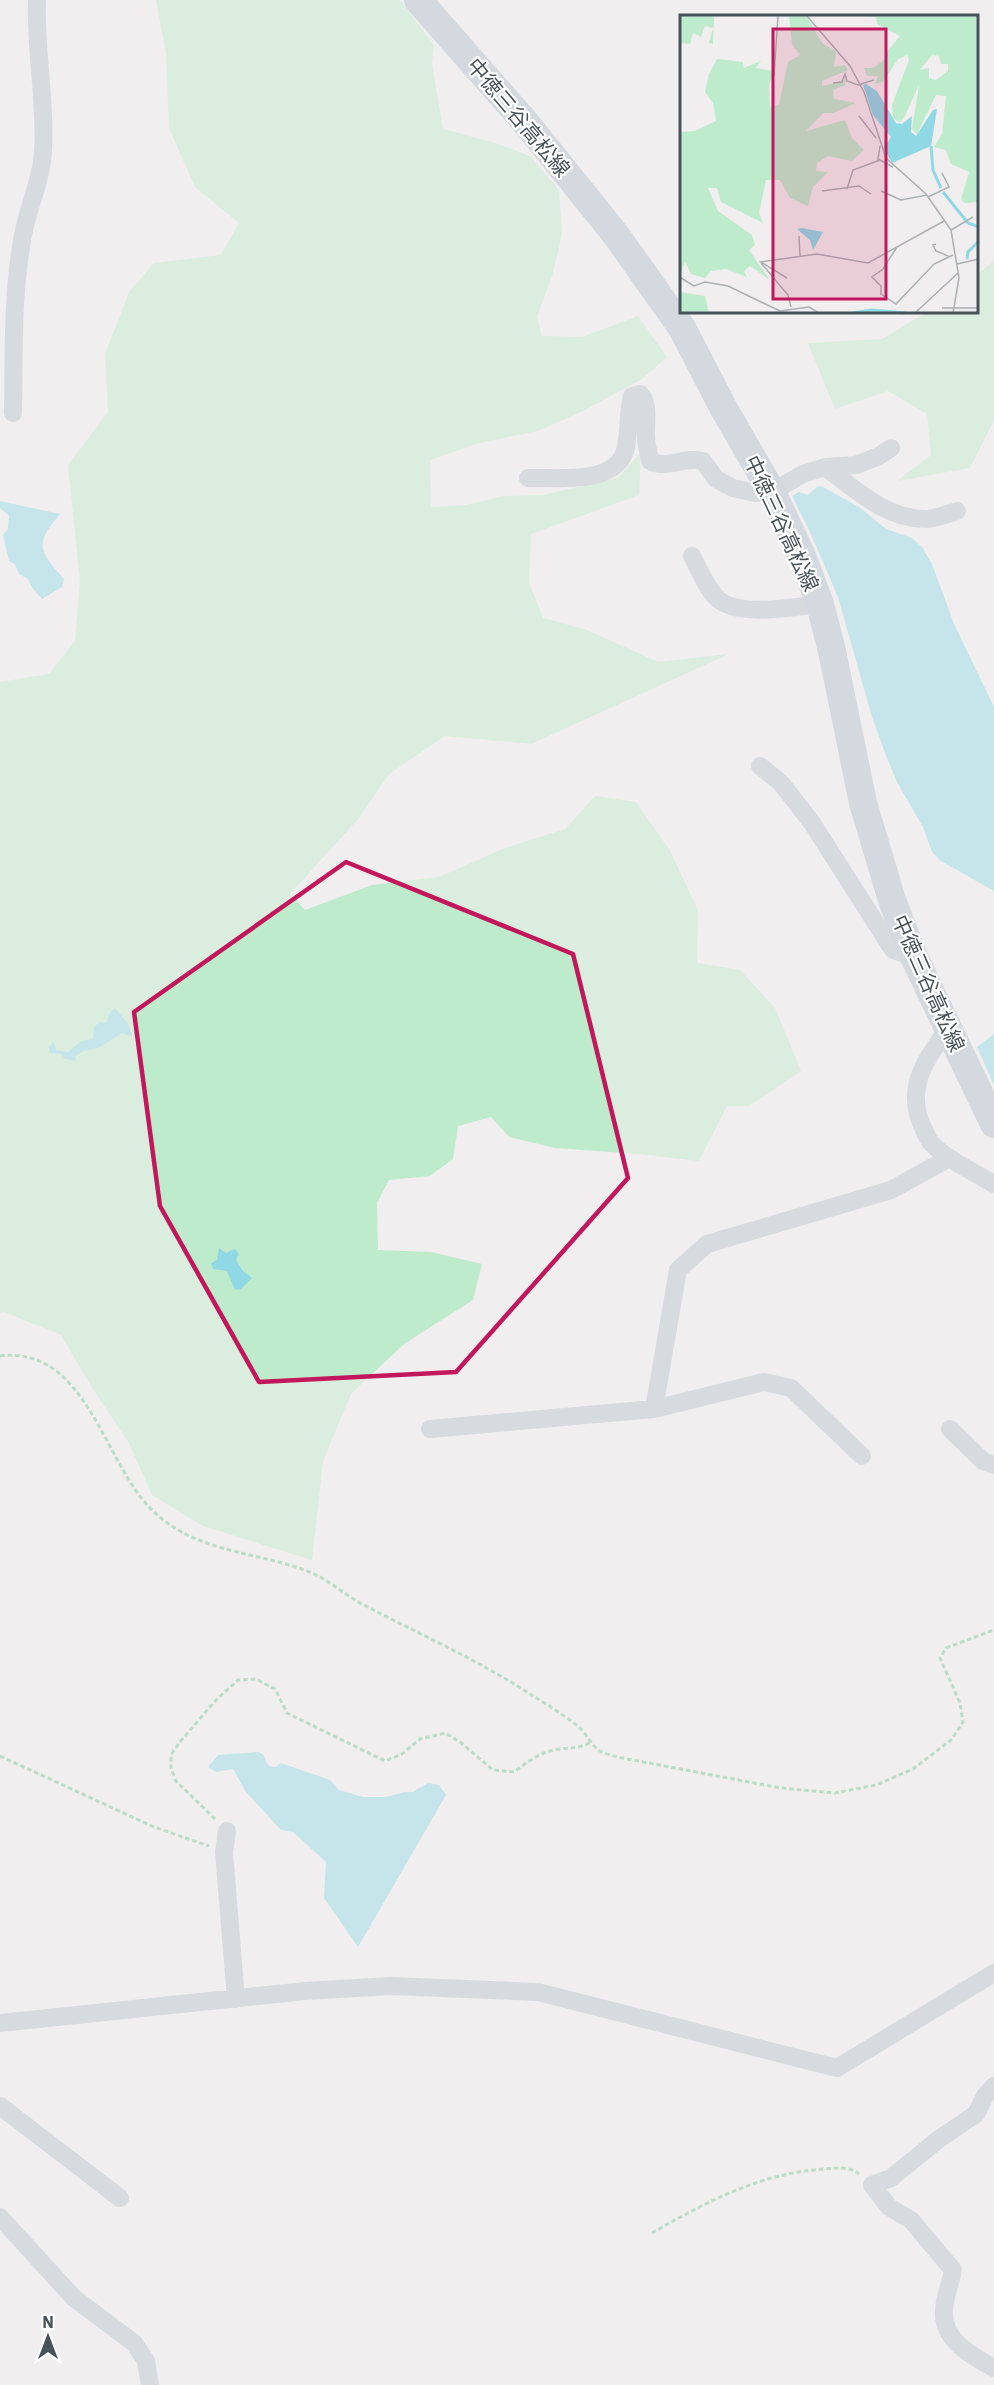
<svg xmlns="http://www.w3.org/2000/svg" width="994" height="2385" font-family="'IBM Plex Sans','Noto Sans JP',sans-serif">
	<style>
		.green { fill: #bfebcd }
		.water { fill: #90d9e4 }
		.lines { fill: none; stroke-linecap: round; stroke-linejoin: round }
		.path { stroke: #7ac69b; stroke-width: 3; stroke-dasharray: 4.5 3; stroke-linecap: butt }
		.minor { stroke: #bac3c9; stroke-width: 18 }
		.primary { stroke: #afbfca; stroke-width: 28 }
		.marked { fill: none; stroke: #c2185b; stroke-width: 4.5; stroke-linejoin: round }
		.labels { text-anchor: middle; dominant-baseline: central; stroke-width: 4.5; stroke-linejoin: round; paint-order: stroke }
		.street-label { font-size: 21px; fill: #475259; stroke: #fff }
		.inset-river { fill: none; stroke: #90d9e4; stroke-width: 3 }
		.inset-road { fill: none; stroke: #acb0b2; stroke-width: 1.5 }
		.view { fill: #c2185b; fill-opacity: 0.15; stroke: #c2185b; stroke-width: 3 }
		.inset-edge { fill: none; stroke: #475259; stroke-width: 3 }
	</style>
	<rect width="100%" height="100%" fill="#f0eeee"/>
	<path class="green" d="M156 0H400L434 45 432 63 443 129 495 143 530 156 559 190 562 234 552 276 537 317 542 336 582 337 638 316 667 357 642 379 583 411 538 431 479 443 430 460 431 507 466 505 503 496 543 495 618 478 641 452 639 495 531 534 529 582 543 618 587 630 658 662 729 654 531 744 445 736 389 774 359 818 290 894 305 910 372 885 439 877 505 848 565 829 595 796 636 802 669 849 698 910 697 963 740 970 775 1008 801 1071 749 1106H727L699 1161 638 1154 555 1148 509 1137 491 1117 458 1126 453 1159 430 1176 389 1180 377 1203 378 1250 431 1252 482 1264 473 1300 404 1344 351 1394 323 1461 312 1560 203 1526 152 1495 129 1443 91 1386 61 1335 4 1312 0 1313V682L49 674 75 641 80 581 68 465 108 412 105 354 129 292 154 263 221 255 239 223 195 187 169 128 166 54Z
		M994 261V420L970 468 897 481 931 455 927 414 888 391 835 409 808 343 882 339 927 312H978V274Z"/>
	<path class="water" d="M821 486 859 507 886 529 912 538 922 547 932 564 954 624 994 707V891L941 861 932 852 923 827 898 784 887 758 872 717 838 597 810 532 792 496 799 492 808 495 817 487Z
		M0 501 60 514C33 545 40 552 64 579L62 587 42 599 33 589 28 579 19 574 15 564 9 561 3 535 8 529 9 516 0 508Z
		M115 1008 128 1024 132 1036 122 1033 98 1048 84 1051 76 1055 75 1061 65 1059 61 1054 50 1053 49 1047 53 1042 56 1050 68 1052 81 1041 93 1039 94 1027 100 1022 106 1023 109 1014Z
		M994 1034V1085L977 1047Z
		M219 1248 226 1253 235 1249 239 1254 236 1260 243 1271 252 1278 241 1289 235 1290 227 1271 213 1269 211 1263 217 1260Z
		M259 1752 264 1755C266 1763 267 1767 276 1767L281 1763 330 1780 339 1790 363 1797H385L405 1792H413L428 1783 439 1785 446 1795 358 1947 324 1898 326 1862 293 1832 281 1830 246 1792 233 1769 216 1772 208 1767 218 1755Z"/>
	<g class="lines">
		<path class="path" d="M0 1356C87 1345 104 1465 153 1511 197 1554 259 1551 312 1573 329 1580 345 1595 362 1604 417 1633 478 1660 530 1694 546 1704 564 1715 579 1727 586 1734 592 1746 600 1751 605 1754 611 1755 617 1757L781 1788 835 1793 876 1785 913 1769 951 1740 963 1722 960 1703 940 1658 946 1648 994 1630
			M0 1756 154 1827 209 1846
			M215 1819 176 1781 171 1768V1755L179 1743 216 1700 238 1680 256 1679 275 1689 287 1713 385 1761 402 1754 420 1739 445 1733 460 1742 493 1770 514 1772C528 1761 542 1751 560 1749 573 1747 581 1749 592 1741
			M652 2233C706 2202 761 2173 824 2169 835 2168 850 2166 859 2174"/>
		<path class="minor" d="M13 413C14 354 12 293 23 235 28 207 42 179 43 150 46 100 35 50 37 0
			M825 467C855 489 886 519 925 519 935 519 947 514 957 511
			M528 478C559 477 618 486 626 447 629 430 628 412 632 396L640 394C650 403 645 424 646 437 646 445 649 453 650 461 670 470 682 456 703 461L716 479 733 488 755 493 772 492 803 474 825 467 856 465 879 456 891 448
			M692 556C699 569 707 590 719 600 741 617 793 607 820 604
			M760 766 781 783 812 823 893 950 914 957
			M949 1027C926 1060 904 1087 923 1128 926 1133 928 1140 932 1144 949 1161 974 1172 994 1184
			M654 1409 678 1270 707 1244 891 1190 949 1158
			M430 1429 654 1409 764 1382 791 1388 862 1456
			M950 1429 983 1461 994 1465
			M227 1831 224 1852 236 1999
			M0 2023 305 1991 391 1986 538 1992 837 2068 994 1973
			M994 2086 985 2096 976 2114 939 2139 891 2178 872 2185 889 2207 911 2220 953 2270C951 2283 944 2297 944 2311 942 2340 972 2356 994 2368
			M0 2106 120 2198
			M0 2217 74 2298 134 2343 146 2361 150 2385"/>
		<path class="primary" d="M418 0 526 123 616 235 682 328 724 409 772 492 802 556 820 604 832 651 863 803 892 900 914 957 994 1124"/>
	</g>
	<path d="M0 0H994V2385H0ZM346 862 573 954 628 1178 456 1372 259 1382 160 1206 134 1012Z" fill="#f0eeee" fill-opacity=".55" fill-rule="evenodd"/>
	<path class="marked" d="M346 862 573 954 628 1178 456 1372 259 1382 160 1206 134 1012Z"/>
	<g class="labels">
		<g class="street-label">
			<text transform="translate(519 117) rotate(50)">中徳三谷高松線</text>
			<text transform="translate(782 523) rotate(65)">中徳三谷高松線</text>
			<text transform="translate(929 983) rotate(66)">中徳三谷高松線</text>
		</g>
	</g>
	<g transform="translate(680 15)">
		<rect width="298" height="298" fill="#f0eeee"/>
		<path d="M0 1H34L33 29 29 28 33 13 25 11 21 22 13 18 10 29 0 28ZM109 1H126L143 29 156 36 154 52 165 50 168 55 142 66V71L166 65 165 70 153 75 154 84 176 88 153 98H143L126 116 165 105 172 123 184 135 172 146 148 141 137 148 136 156 148 157 133 172 128 191 110 183 100 165H86L79 198 83 208 41 187 37 173H28L38 196 72 220 75 230 69 235 90 265 70 251 64 256 67 262 46 254 31 256 25 263 11 259 5 246 0 261V117L15 116 36 106 33 88 25 77 29 59 37 44 63 47 64 53 81 46 76 53 94 56 89 71 90 92 99 90 108 47 120 40 112 29ZM184 1H298V187L284 188 281 184 289 157 271 149 266 135 254 132 262 119 266 81 256 80 237 119 232 114 239 70 223 105 219 107 213 103 212 90 229 45 227 40 218 44 203 67 195 69 198 61H187L184 53H193L207 43 206 38 220 21 197 9 196 2ZM252 40 259 41 261 49H268V56L256 65 249 63V53L240 55ZM0 277 25 281 29 298H0Z" fill="#bfebcd" fill-rule="evenodd"/>
		<path d="M186 69 197 76 216 108 222 109 232 101 231 117 236 121 253 95 257 94 251 131 212 148 204 133 211 122 193 100 183 70ZM122 213 143 217 133 235 130 225 117 214Z" fill="#90d9e4"/>
		<path class="inset-river" d="M251 131 253 155 261 173M263 177 288 208 299 212M287 244 288 237 299 226M172 298 192 295 225 298"/>
		<path class="inset-road" d="M127 1 170 51 184 77 206 143 246 179 271 215 279 263 273 298M94 61 98 1M153 68 162 67 165 59 167 66 178 70 194 65M179 101 196 123M200 131 198 144 213 152M167 174 173 155 200 145M142 176 179 171 191 179M201 176 221 185 247 180M248 182 269 172 262 158M271 215 293 202M119 221 120 241M256 229 253 230 256 236 268 241M217 232 203 254 192 262 201 271V279L216 289 254 249 273 240M81 248 108 280 111 292M277 249 299 244M1 263 14 271 25 267 48 271 100 296 129 292 139 298M107 263 81 247 137 239 188 248 264 206M262 293H299M235 298 278 258"/>
		<path class="view" d="M93 14H206V284H93Z"/>
		<rect width="298" height="298" class="inset-edge"/>
	</g>
	<g transform="translate(48 2337)" stroke="#ffffff" stroke-width="4.5" paint-order="stroke">
	<path d="M0-4.5L10 22L0 15L-10 22Z" fill="#475259"/>
	<text y="-9" font-size="16" font-weight="bold" text-anchor="middle" fill="#475259">N</text>
	</g>
</svg>
